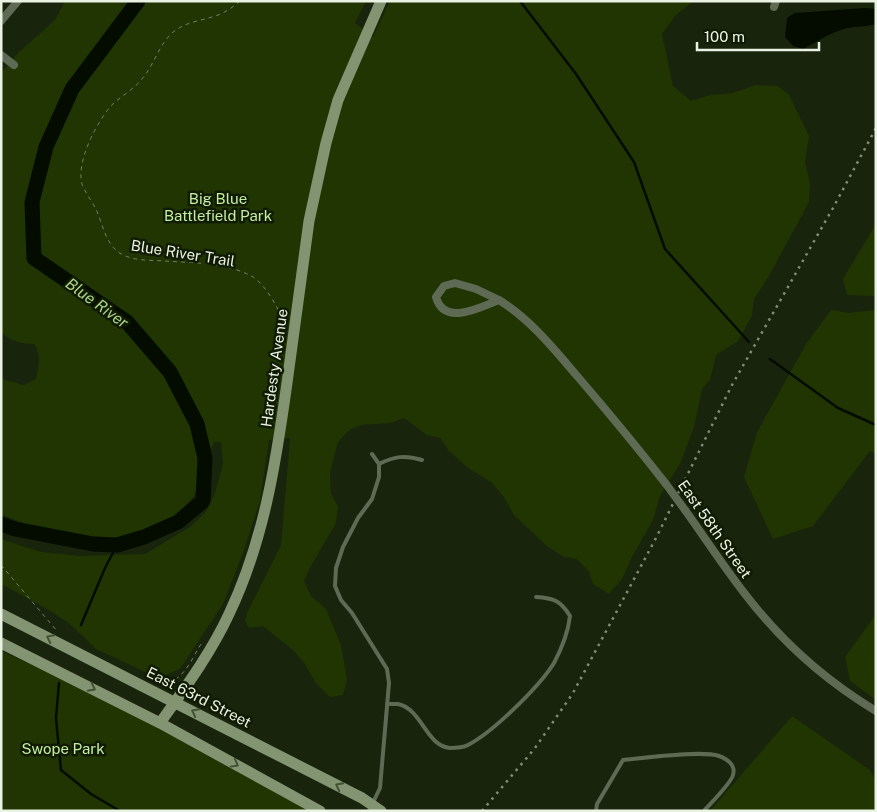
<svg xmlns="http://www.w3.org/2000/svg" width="877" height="812" font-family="'Public Sans',sans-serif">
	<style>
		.green { fill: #203502 }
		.water { fill: #040c00 }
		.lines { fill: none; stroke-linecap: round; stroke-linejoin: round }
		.stream { stroke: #040c00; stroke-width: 2.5 }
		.river { stroke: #040c00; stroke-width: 15 }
		.path { stroke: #737d68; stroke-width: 1; stroke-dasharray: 4 4; stroke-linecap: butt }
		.service { stroke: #5f6a55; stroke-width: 4 }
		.minor { stroke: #5f6a55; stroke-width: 8 }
		.secondary { stroke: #829472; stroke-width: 11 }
		.rail { stroke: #828c78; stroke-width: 2.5; stroke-dasharray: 2.5 5; stroke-linecap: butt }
		.minor-bridge { stroke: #5f6a55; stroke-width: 8 }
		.oneway { stroke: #435135 }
		.labels { text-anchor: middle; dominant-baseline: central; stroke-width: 5; stroke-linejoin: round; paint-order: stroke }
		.park-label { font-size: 15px; fill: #c6eea0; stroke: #101b04 }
		.street-label { font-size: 15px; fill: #eaf2e3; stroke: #101b04 }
		.water-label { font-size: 16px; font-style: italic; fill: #acd386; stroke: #101b04 }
	</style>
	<rect width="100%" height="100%" fill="#19240c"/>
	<path class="green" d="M65 1H366L355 23 373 37 390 1H694L676 15 662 34 673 86 691 101 710 95 733 93 755 85 778 86 789 95 809 136 805 163 810 183 809 202 769 276 754 299 752 316 738 341 716 355 710 380 702 389 694 427 681 462 660 496 653 520 632 557 622 579 609 594 593 584 589 572 577 559 564 557 548 547 514 515 504 497 491 482 468 468 449 451 440 438 427 435 404 418 391 423 360 425 348 431 338 442 330 473 331 494 338 506 336 523 311 566 304 581 311 596 326 609 341 645 347 679 343 695 330 697 316 683 305 664 293 650 263 626 249 628 245 621 247 613 281 545 290 438 269 440 260 501 243 553 223 604 180 669 158 678 96 649 70 624 47 609 1 584V539L41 552 81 556 145 554 190 527 206 512 215 493 223 464 221 442H214L194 496 159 535 129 544 25 524 1 514V380L2 379 24 385 36 379C38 367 42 354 34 344 21 344 9 341 1 331V73L18 53 55 20Z
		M876 224V296L847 295 843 279Z
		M831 310 849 313 876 310V454L870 451 813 526 773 539 744 477 757 432 806 344Z
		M876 614V700L850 681 845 657Z
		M1 651 160 723 320 811H1Z
		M792 716 870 770 876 782V811H710Z"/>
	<path class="water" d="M865 8 876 9V24C866 27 857 26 848 28 831 32 818 41 803 49L793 46 785 37 787 18 795 13Z"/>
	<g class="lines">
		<path class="stream" d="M520 1 576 74 634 162 665 249 749 342
			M770 359 838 408 876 425
			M81 625 105 568 117 545
			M59 683 56 718 61 770 91 794 120 811"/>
		<path class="river" d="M1 524 15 529 93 544 117 545 144 537 178 522 203 501 205 458 197 424 170 372 127 322 34 258 32 202 46 147 72 89 138 1"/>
		<path class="path" d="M240 1C233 7 226 12 218 15 202 21 186 21 172 33 158 46 154 66 141 80 132 91 119 97 110 107 96 124 76 162 82 184 86 195 94 203 98 214 104 229 107 247 123 255 136 261 150 260 164 261 193 263 227 262 253 277 266 285 279 310 285 324
			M1 565 57 631
			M160 683C182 685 191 660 201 644"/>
		<path class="service" d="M379 464C395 456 405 455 422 460
			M387 704C391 704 395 704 398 704 422 709 426 746 450 748 455 748 464 747 468 745 493 732 539 687 554 663 562 648 568 633 570 616 561 601 554 598 536 597
			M369 811 380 788 389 683 387 669 352 613 341 600 335 586 336 568 343 547 358 518 372 499 379 477V464L372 454
			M596 811 597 804 623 760C643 758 702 750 719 756 727 759 736 765 733 775 732 782 710 804 704 811"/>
		<path class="minor" d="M774 7 776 1
			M1 21 18 1
			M1 55 14 65
			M455 283 476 289 499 300C481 307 444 327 436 297L444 286Z
			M499 300C530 319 554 349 578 377 608 412 637 447 666 484
			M685 510C705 538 724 567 745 594 781 641 826 681 876 711"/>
		<path class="secondary" d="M1 614 362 798 381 811
			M1 643 160 723 320 811
			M160 723C185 688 211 653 229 614 264 541 276 462 287 383 294 329 302 275 309 221L326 143 338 100 381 1"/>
		<path class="rail" d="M482 811 535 748 573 693 656 538 732 385 833 208 876 128"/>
		<path class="minor-bridge" d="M666 484 685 510"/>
	</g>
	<defs><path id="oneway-chevron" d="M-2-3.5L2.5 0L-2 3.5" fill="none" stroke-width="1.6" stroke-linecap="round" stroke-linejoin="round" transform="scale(1.25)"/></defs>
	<g class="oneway">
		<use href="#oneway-chevron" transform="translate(50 638) rotate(-154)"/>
		<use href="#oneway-chevron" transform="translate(92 688) rotate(27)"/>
		<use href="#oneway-chevron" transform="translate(195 712) rotate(-153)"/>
		<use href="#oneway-chevron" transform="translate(235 764) rotate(29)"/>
		<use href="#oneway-chevron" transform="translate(339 786) rotate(-153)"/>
	</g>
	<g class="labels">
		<g class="park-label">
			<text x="218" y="198">Big Blue<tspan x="218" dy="17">Battlefield Park</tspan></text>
			<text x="63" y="748">Swope Park</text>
		</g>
		<g class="street-label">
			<text transform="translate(183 253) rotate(9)">Blue River Trail</text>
			<text transform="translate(274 368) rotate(-82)">Hardesty Avenue</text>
			<text transform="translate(715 529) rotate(55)">East 58th Street</text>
			<text transform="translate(199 697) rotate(27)">East 63rd Street</text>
		</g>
		<g class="water-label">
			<text transform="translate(97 303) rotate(36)">Blue River</text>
		</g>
	</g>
	<rect width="877" height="812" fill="none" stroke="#eaf2e3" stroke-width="5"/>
	<path d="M697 42v8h122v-8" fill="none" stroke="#eaf2e3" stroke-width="2.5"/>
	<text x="704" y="42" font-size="15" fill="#eaf2e3" stroke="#101b04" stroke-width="4" paint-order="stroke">100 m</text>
</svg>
